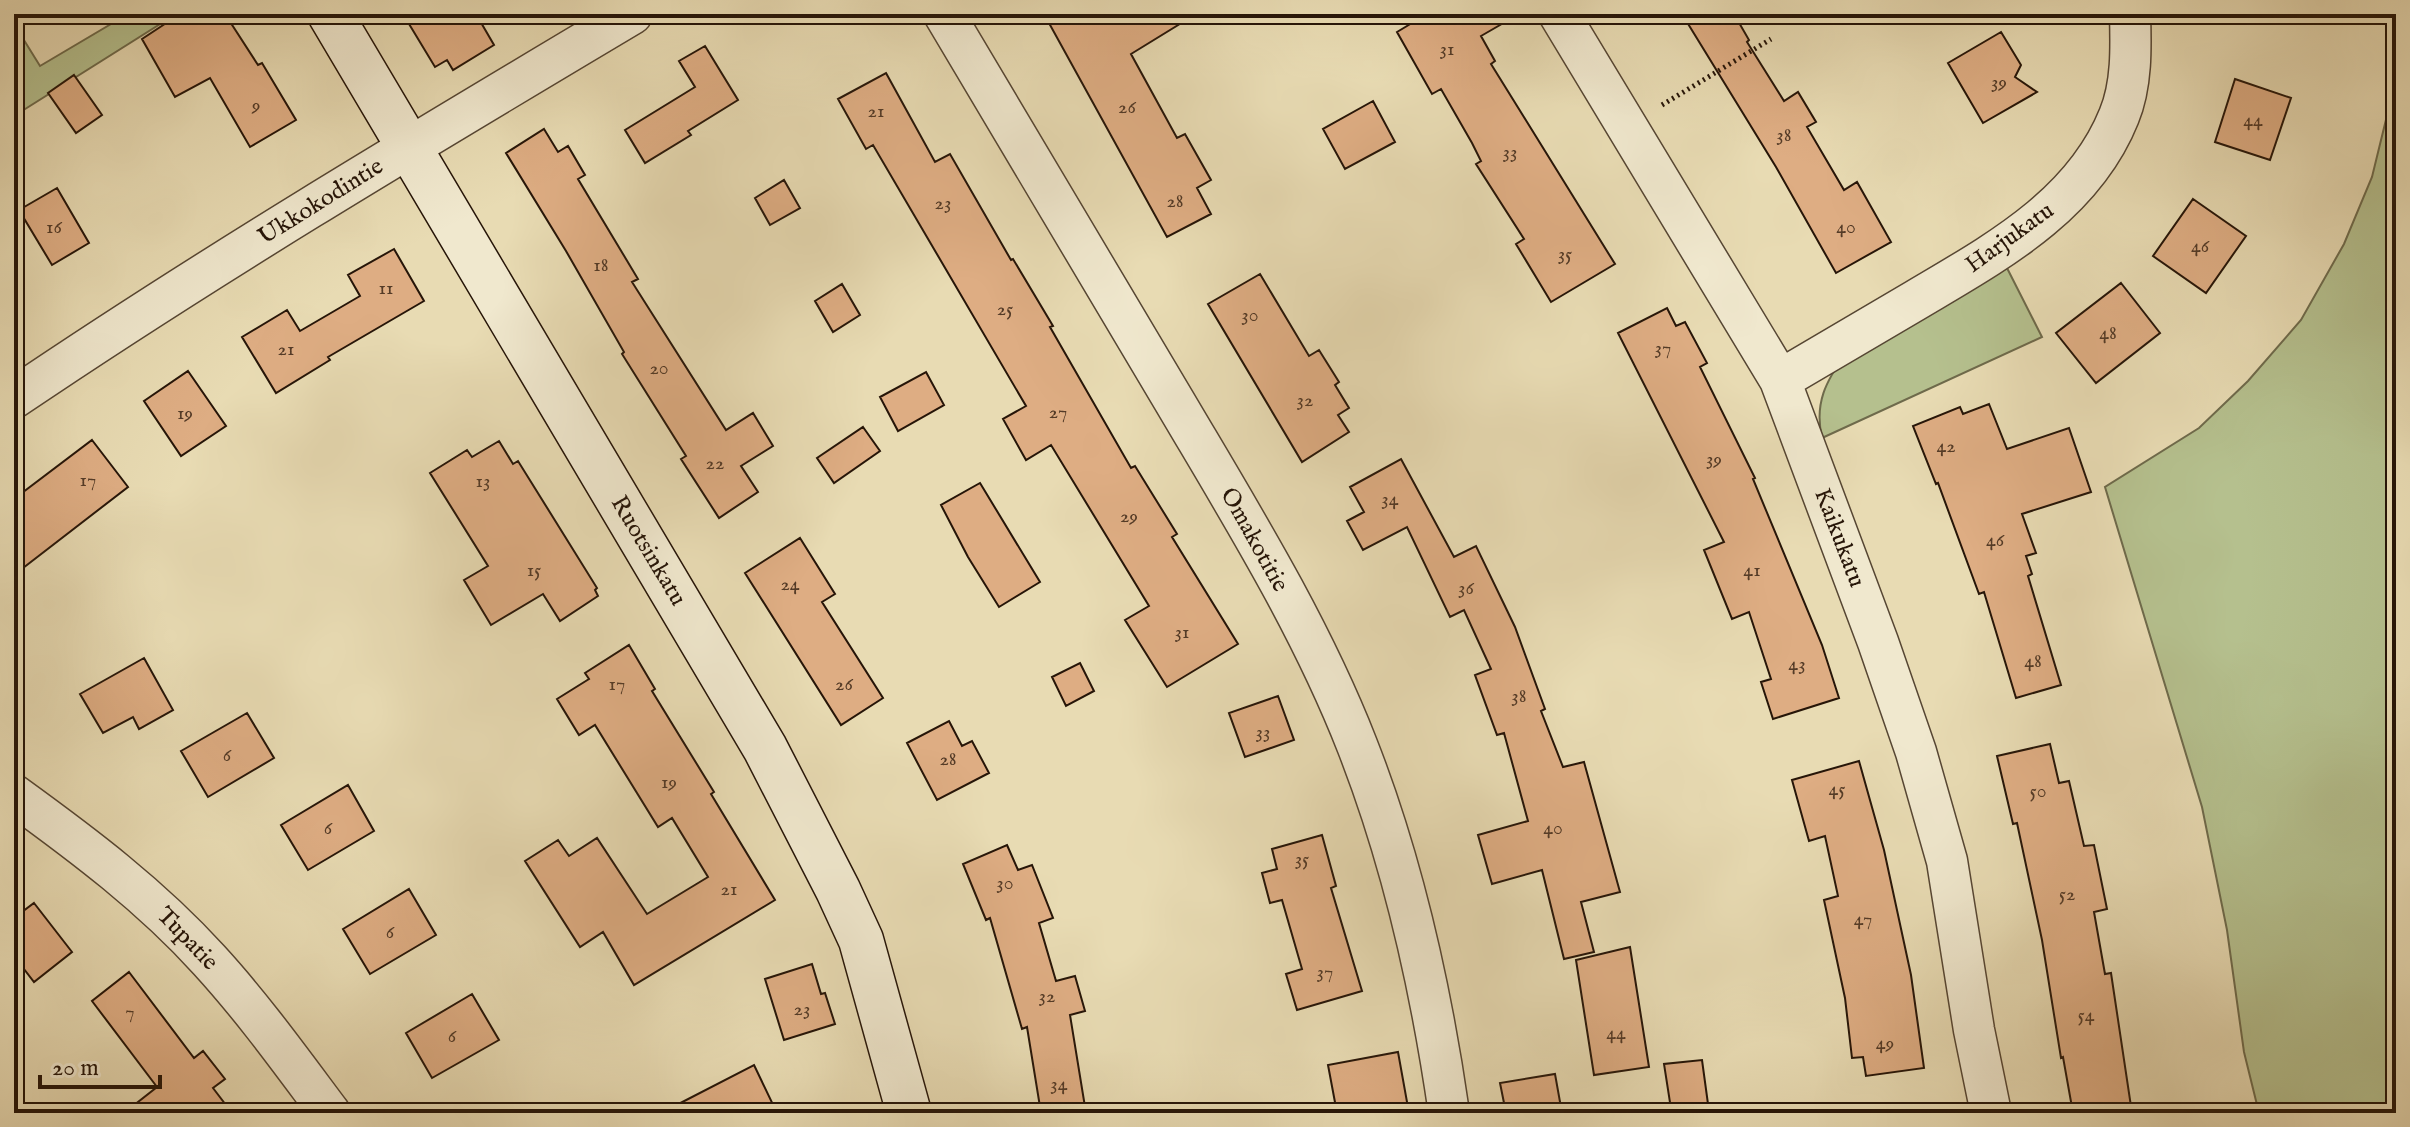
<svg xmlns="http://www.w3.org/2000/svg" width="2410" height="1127" font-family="'IM FELL English',serif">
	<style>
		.green { fill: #b5c08e; stroke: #6e6a4b; stroke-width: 2 }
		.building { fill: #dead83; stroke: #261508; stroke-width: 2 }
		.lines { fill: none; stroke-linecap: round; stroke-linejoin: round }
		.street-casing { stroke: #564633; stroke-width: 43 }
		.secondary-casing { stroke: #261508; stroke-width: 47 }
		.path { stroke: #261508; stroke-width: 5; stroke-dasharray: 2 4; stroke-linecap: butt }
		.street { stroke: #f0e8ce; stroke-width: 40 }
		.secondary { stroke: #f0e8ce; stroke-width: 44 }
		.labels { text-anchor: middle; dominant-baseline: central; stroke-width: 7; stroke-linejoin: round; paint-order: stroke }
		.number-label { font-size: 20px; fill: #543b27 }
		.street-label { font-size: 24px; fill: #261508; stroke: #f0e8ce }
	</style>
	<rect width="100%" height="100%" fill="#e8dbb3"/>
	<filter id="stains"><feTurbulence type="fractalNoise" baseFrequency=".0025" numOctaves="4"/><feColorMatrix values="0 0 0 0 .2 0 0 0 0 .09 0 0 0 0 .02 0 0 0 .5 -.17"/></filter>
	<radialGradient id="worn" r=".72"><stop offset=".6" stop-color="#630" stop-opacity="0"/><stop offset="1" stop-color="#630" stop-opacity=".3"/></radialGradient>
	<path class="green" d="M128 14H176L14 116V24L40 66Z
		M2396 24V1113H2259L2244 1052 2227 930 2202 807 2105 487 2199 428 2248 381 2301 320 2344 244 2372 177 2392 95Z
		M2007 268 2042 337 1822 438C1814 403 1826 381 1846 353Z"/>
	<path class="building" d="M180 14H225L258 65 262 63 296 120 250 147 210 78 175 97 142 39Z
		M403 14H476L494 45 453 70 447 60 435 67Z
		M1044 14H1196L1131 54 1177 138 1185 134 1211 180 1197 188 1211 214 1167 237Z
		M1427 14H1519L1481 36 1495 61 1491 64 1615 264 1551 302 1516 244 1524 239 1476 164 1481 161 1472 143 1441 89 1432 94 1397 32Z
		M1682 14H1734L1749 40 1747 42 1784 101 1798 92 1816 122 1807 127 1844 190 1857 182 1891 242 1836 273 1776 167Z
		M2001 32 2021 65 2015 77 2037 92 1983 123 1948 63Z
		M705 46 738 100 688 131 691 135 645 163 625 130 695 87 679 61Z
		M886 73 935 162 950 154 1011 260 1013 259 1053 326 1050 327 1131 468 1135 466 1177 534 1172 537 1238 644 1167 687 1125 620 1149 606 1051 445 1026 460 1003 419 1026 406 873 145 866 149 838 99Z
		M74 75 102 115 76 133 48 93Z
		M2235 79 2291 98 2270 160 2215 142Z
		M1373 101 1395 142 1345 169 1323 129Z
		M544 129 558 152 568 146 585 175 578 179 638 279 632 282 726 430 753 413 773 446 741 466 758 492 719 518 681 459 686 456 622 354 624 352 566 251 506 153Z
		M784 180 800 208 770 225 755 198Z
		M57 188 89 243 52 265 19 210Z
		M2193 199 2246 236 2206 293 2153 256Z
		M394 249 424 301 328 357 330 360 276 393 242 337 287 310 300 331 360 296 348 275Z
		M1260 274 1309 356 1319 350 1339 382 1335 385 1349 408 1338 415 1349 432 1302 462 1208 304Z
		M2121 283 2160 333 2096 383 2056 333Z
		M842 284 860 315 833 332 815 301Z
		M1667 308 1676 326 1685 322 1707 363 1700 367 1755 478 1753 479 1822 645 1839 698 1773 719 1761 682 1771 679 1749 612 1732 619 1704 550 1724 542 1618 333Z
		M188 371 226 426 181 456 144 401Z
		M926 372 944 405 898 431 880 397Z
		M1989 404 2007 449 2069 428 2091 492 2022 514 2036 553 2026 556 2032 574 2028 576 2061 685 2016 698 1984 592 1979 594 1938 483 1936 484 1913 426 1960 407 1963 414Z
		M863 427 880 451 834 483 817 458Z
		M92 440 128 487 14 575V499Z
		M499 441 513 464 518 461 597 588 595 590 598 596 560 621 543 594 491 625 464 580 488 566 430 473 467 450 472 457Z
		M1401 459 1454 557 1476 546 1515 627 1545 709 1541 711 1563 767 1584 762 1620 892 1581 902 1594 952 1564 959 1542 870 1492 884 1478 835 1528 821 1504 733 1497 735 1475 675 1491 669 1464 610 1450 617 1407 527 1363 550 1347 521 1364 512 1350 487Z
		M980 483 1040 582 999 607 968 557 941 505Z
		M800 538 835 594 822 602 883 698 841 725 745 573Z
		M629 645 655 689 652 691 714 792 711 794 775 900 634 985 603 932 580 947 525 861 558 840 569 856 597 838 647 914 708 877 672 818 658 827 595 725 579 735 557 699 589 679 585 673Z
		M144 658 173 710 139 729 133 717 103 733 80 694Z
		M1080 663 1094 691 1066 706 1052 677Z
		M1278 696 1294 740 1245 757 1229 713Z
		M247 713 274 758 208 797 181 751Z
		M949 721 962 746 972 741 989 773 937 800 907 743Z
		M2050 744 2059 783 2069 781 2084 846 2094 845 2107 909 2094 912 2105 974 2111 973 2132 1113H2073L2063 1057 2061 1058 2042 940 2017 823 2013 824 1997 756Z
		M1859 761 1884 850 1911 975 1924 1068 1866 1076 1863 1057 1852 1058 1845 998 1824 900 1838 896 1825 836 1809 841 1792 780Z
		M348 785 374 831 308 870 281 825Z
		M1322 835 1336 886 1331 888 1362 991 1297 1010 1286 974 1302 969 1282 900 1270 903 1262 873 1277 869 1272 849Z
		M1007 845 1018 870 1032 865 1053 918 1039 923 1056 981 1075 976 1085 1011 1070 1015 1086 1113H1041L1027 1027 1022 1029 990 918 986 920 963 864Z
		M409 889 436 935 370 974 343 929Z
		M34 903 72 952 34 982 14 956V918Z
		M1630 947 1649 1067 1594 1075 1576 960Z
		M812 964 821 994 825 993 835 1024 784 1040 765 979Z
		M129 972 194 1058 203 1051 225 1079 213 1088 232 1113H124L157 1087 92 1001Z
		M472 994 499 1040 432 1078 406 1033Z
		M1398 1052 1409 1113H1337L1328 1065Z
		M1702 1060 1708 1104 1671 1109 1664 1064Z
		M754 1065 777 1113H661Z
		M1555 1074 1562 1113H1506L1500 1083Z"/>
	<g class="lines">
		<g class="street-casing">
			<path id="street" d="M944 14C1021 144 1099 274 1176 404 1241 514 1310 625 1357 745 1403 862 1431 988 1449 1113
				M1559 14 1780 380 1878 642 1916 752 1947 861 1974 1030 1991 1113
				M1780 380C1825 354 1870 327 1916 300 1995 253 2083 206 2119 116 2132 85 2131 47 2130 14
				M14 398C215 262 424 138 632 14
				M14 795C83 845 151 896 209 960 253 1008 291 1061 330 1113"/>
		</g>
		<g class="secondary-casing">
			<path id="secondary" d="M330 14 765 748 838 890 861 940 909 1113"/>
		</g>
		<path class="path" d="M1662 105 1771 39"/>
		<use href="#street" class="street"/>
		<use href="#secondary" class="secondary"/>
	</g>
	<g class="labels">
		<g class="number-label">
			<text x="1447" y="49">31</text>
			<text x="1999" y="82">39</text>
			<text x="256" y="105">9</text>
			<text x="1127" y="107">26</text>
			<text x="876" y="111">21</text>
			<text x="2253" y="120">44</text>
			<text x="1784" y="135">38</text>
			<text x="1510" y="152">33</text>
			<text x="1175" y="201">28</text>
			<text x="943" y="203">23</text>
			<text x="54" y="227">16</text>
			<text x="1846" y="227">40</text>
			<text x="2200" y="246">46</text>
			<text x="1565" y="254">35</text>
			<text x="601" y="265">18</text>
			<text x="386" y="288">11</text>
			<text x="1005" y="309">25</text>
			<text x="1250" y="315">30</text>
			<text x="2108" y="333">48</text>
			<text x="1663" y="348">37</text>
			<text x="286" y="349">21</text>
			<text x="659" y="368">20</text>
			<text x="1305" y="400">32</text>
			<text x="1058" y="412">27</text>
			<text x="185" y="413">19</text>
			<text x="1946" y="446">42</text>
			<text x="1714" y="459">39</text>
			<text x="715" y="463">22</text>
			<text x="88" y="480">17</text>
			<text x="483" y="481">13</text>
			<text x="1390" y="499">34</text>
			<text x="1129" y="516">29</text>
			<text x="1995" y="540">46</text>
			<text x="534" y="570">15</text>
			<text x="1752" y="570">41</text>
			<text x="790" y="584">24</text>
			<text x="1466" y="588">36</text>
			<text x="1182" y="632">31</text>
			<text x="2033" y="661">48</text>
			<text x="1797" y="664">43</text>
			<text x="617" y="684">17</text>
			<text x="844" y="684">26</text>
			<text x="1519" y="696">38</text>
			<text x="1263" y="732">33</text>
			<text x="227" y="755">6</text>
			<text x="948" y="759">28</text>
			<text x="669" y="782">19</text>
			<text x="1837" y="789">45</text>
			<text x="2038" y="791">50</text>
			<text x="328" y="828">6</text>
			<text x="1553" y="828">40</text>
			<text x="1302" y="859">35</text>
			<text x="1005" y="883">30</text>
			<text x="729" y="889">21</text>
			<text x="2067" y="894">52</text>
			<text x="1863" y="919">47</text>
			<text x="390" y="932">6</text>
			<text x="1325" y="972">37</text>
			<text x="1047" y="996">32</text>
			<text x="802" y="1009">23</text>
			<text x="130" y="1012">7</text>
			<text x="2086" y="1015">54</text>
			<text x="1616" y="1033">44</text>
			<text x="452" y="1036">6</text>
			<text x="1885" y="1043">49</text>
			<text x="1059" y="1084">34</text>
		</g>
		<g class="street-label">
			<text transform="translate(321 202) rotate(-32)">Ukkokodintie</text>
			<text transform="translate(2010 238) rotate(-36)">Harjukatu</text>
			<text transform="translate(1839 538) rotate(69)">Kaikukatu</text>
			<text transform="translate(1254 540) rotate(61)">Omakotitie</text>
			<text transform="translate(648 551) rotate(59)">Ruotsinkatu</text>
			<text transform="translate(187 939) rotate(46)">Tupatie</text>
		</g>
	</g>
	<rect width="2410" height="1127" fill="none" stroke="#e8dbb3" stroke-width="48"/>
	<rect x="16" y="16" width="2378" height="1095" fill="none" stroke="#261508" stroke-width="4"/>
	<rect x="24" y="24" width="2362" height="1079" fill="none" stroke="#261508" stroke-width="2"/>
	<path d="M40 1075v12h120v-12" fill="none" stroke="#261508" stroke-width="4"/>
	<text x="52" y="1075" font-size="24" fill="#261508" stroke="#f0e8ce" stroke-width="6" paint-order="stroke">20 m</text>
	<rect width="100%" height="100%" filter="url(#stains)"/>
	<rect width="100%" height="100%" fill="url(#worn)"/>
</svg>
